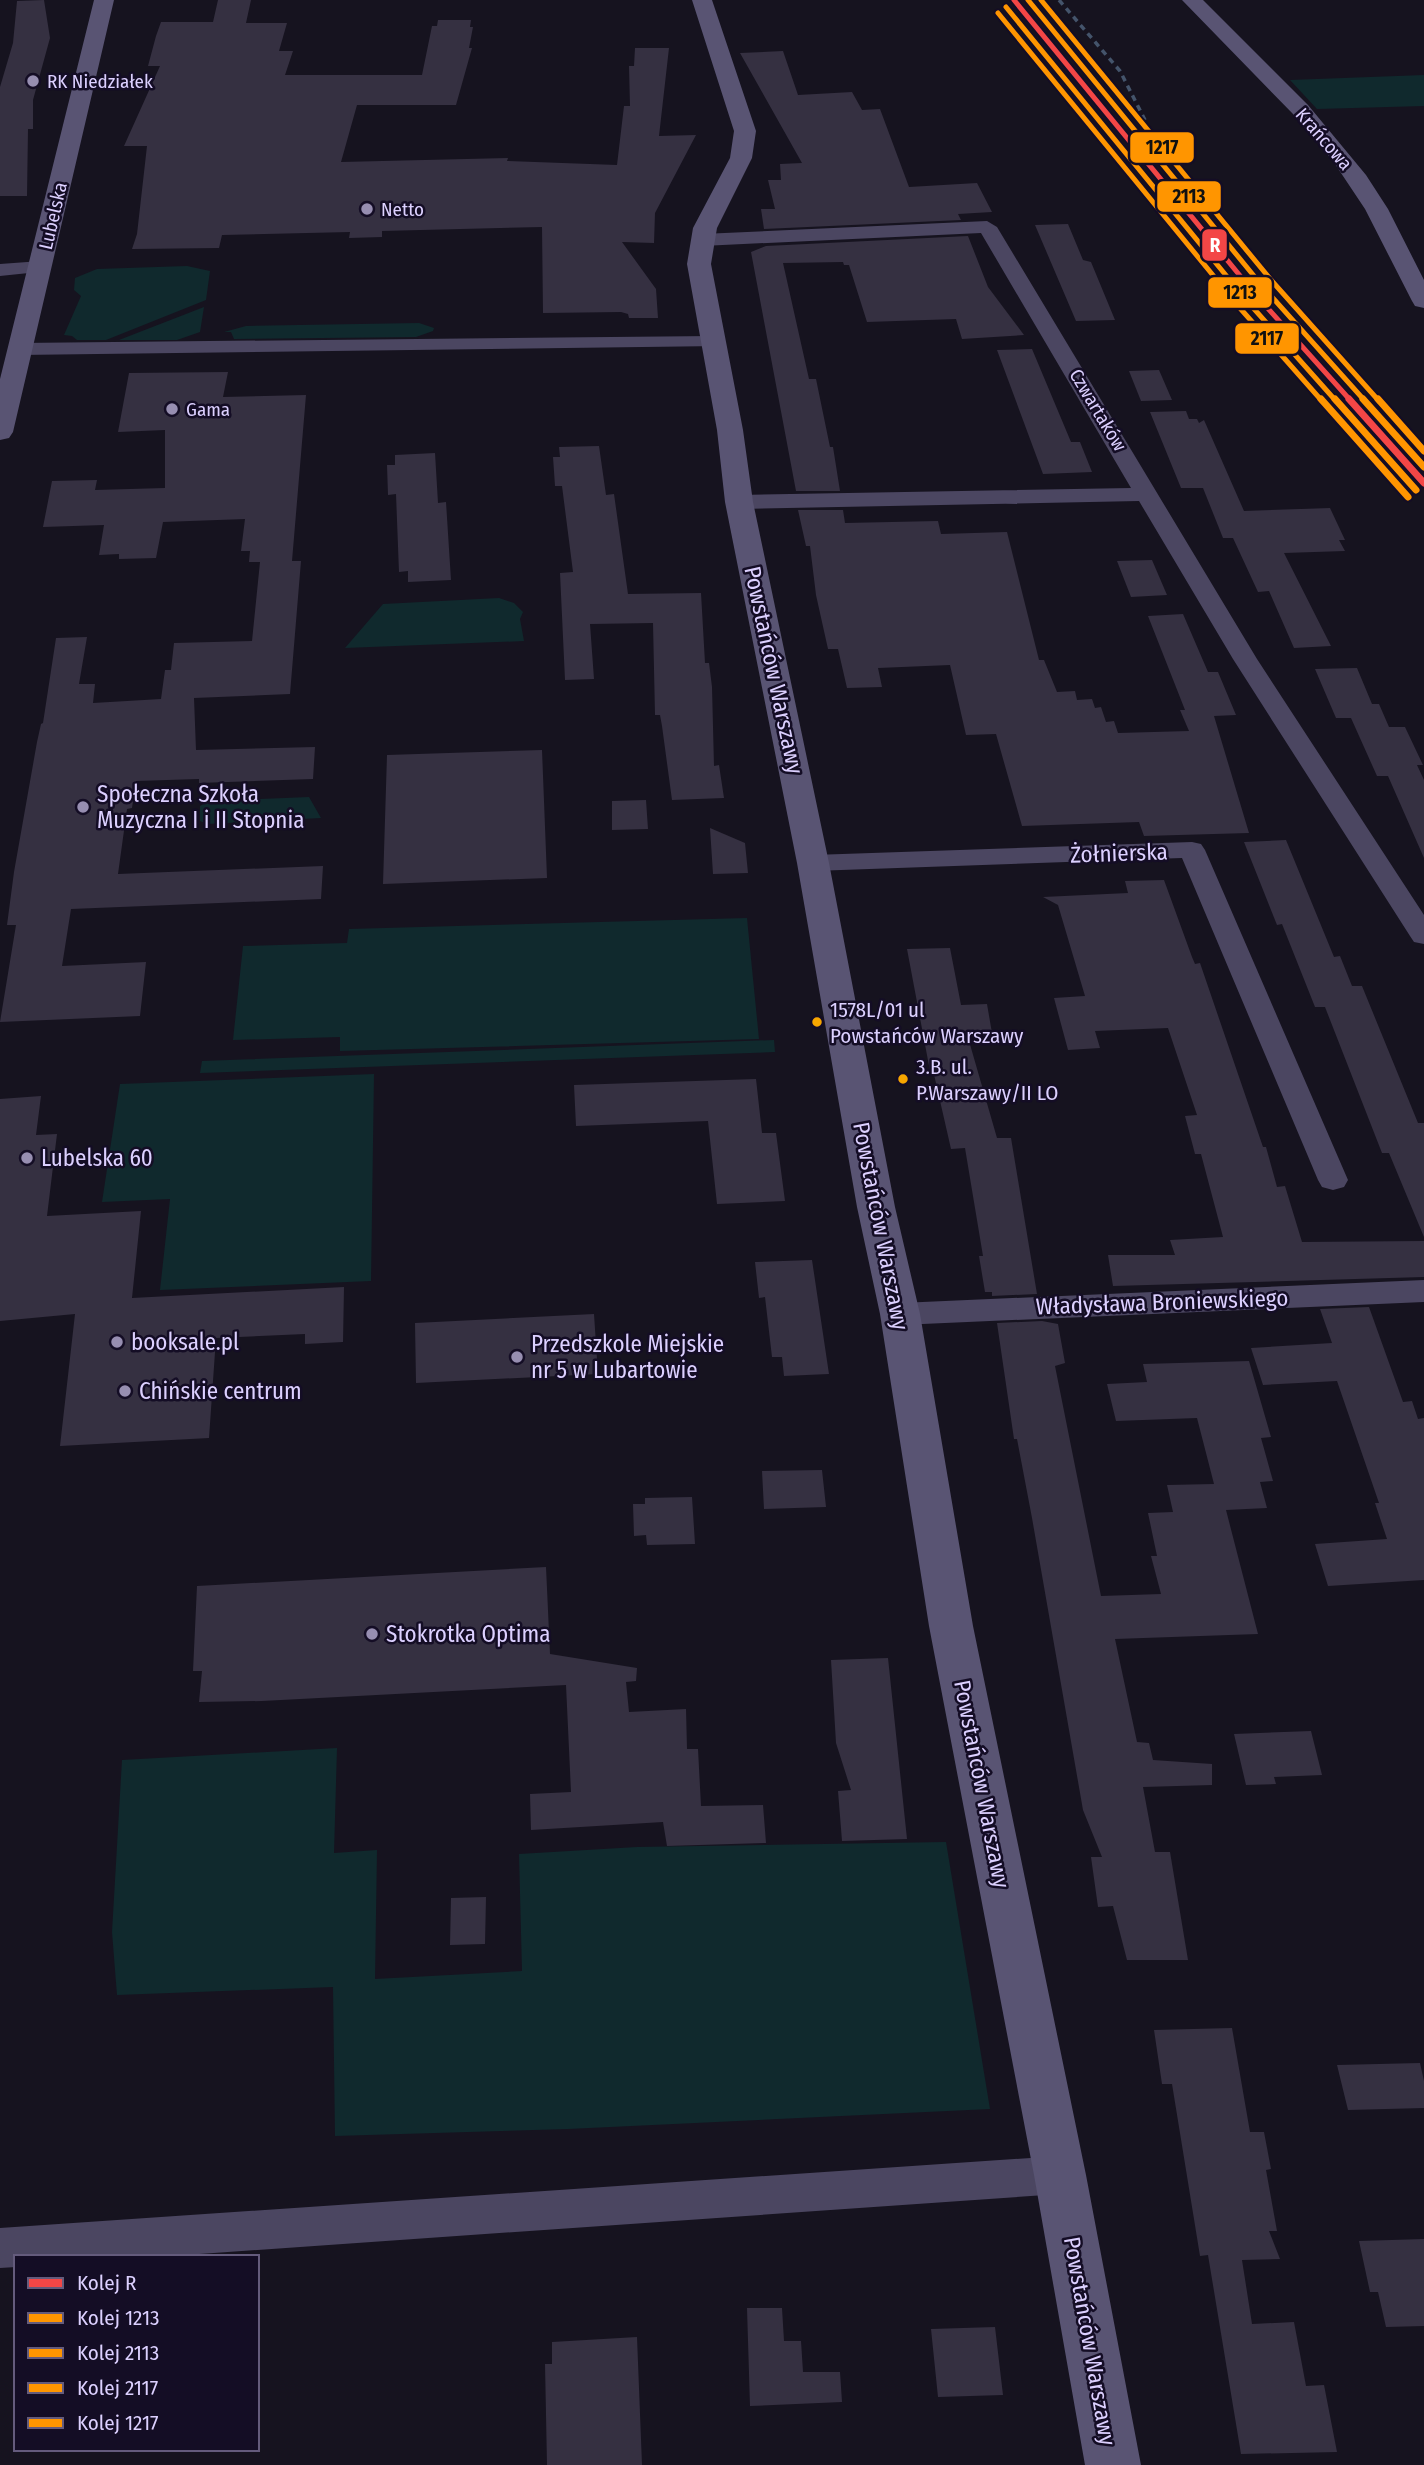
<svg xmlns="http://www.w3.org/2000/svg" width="1424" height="2465" font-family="'Fira Sans Condensed',sans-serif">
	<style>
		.green { fill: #10292d }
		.building { fill: #353041 }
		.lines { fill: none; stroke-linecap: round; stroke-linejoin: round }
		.street { fill: #4b4661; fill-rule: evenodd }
		.secondary { fill: #595473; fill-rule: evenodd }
		.rail { stroke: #44546b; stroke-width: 3.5; stroke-dasharray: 6 5; stroke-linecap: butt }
		.rail-1-far1-casing { stroke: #140d25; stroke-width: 9 }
		.rail-1-casing { stroke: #140d25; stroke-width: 11 }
		.rail-2-far1-casing { stroke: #140d25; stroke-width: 9 }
		.rail-2-casing { stroke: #140d25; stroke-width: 11 }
		.rail-3-far1-casing { stroke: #140d25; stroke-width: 9 }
		.rail-3-casing { stroke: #140d25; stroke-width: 11 }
		.rail-4-far1-casing { stroke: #140d25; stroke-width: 9 }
		.rail-4-casing { stroke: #140d25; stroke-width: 11 }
		.rail-5-far1-casing { stroke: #140d25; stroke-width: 9 }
		.rail-5-casing { stroke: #140d25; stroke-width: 11 }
		.rail-1-far1 { stroke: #f34646; stroke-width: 5 }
		.rail-1 { stroke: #f34646; stroke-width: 7 }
		.rail-2-far1 { stroke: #ff9500; stroke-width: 5 }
		.rail-2 { stroke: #ff9500; stroke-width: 7 }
		.rail-3-far1 { stroke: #ff9500; stroke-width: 5 }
		.rail-3 { stroke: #ff9500; stroke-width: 7 }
		.rail-4-far1 { stroke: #ff9500; stroke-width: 5 }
		.rail-4 { stroke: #ff9500; stroke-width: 7 }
		.rail-5-far1 { stroke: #ff9500; stroke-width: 5 }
		.rail-5 { stroke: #ff9500; stroke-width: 7 }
		.poi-dot { fill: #978eb1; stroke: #140d25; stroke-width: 2.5 }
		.bus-dot { fill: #f7a600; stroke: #140d25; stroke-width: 2.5 }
		.labels { text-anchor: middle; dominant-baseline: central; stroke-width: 5; stroke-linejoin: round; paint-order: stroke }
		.far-poi-label { font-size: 19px; fill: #dcd0ff; stroke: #140d25; text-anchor: start }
		.far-street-label { font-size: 19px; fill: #dcd0ff; stroke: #140d25 }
		.bus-label { font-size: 21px; fill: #dcd0ff; stroke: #140d25; text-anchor: start }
		.street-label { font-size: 23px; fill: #dcd0ff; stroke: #140d25 }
		.poi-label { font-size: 23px; fill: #dcd0ff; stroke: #140d25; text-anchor: start }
		.line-badge { stroke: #140d25; stroke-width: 2.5 }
		.badge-label { font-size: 19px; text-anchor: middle; font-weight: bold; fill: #fff }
		.pale-badge-label { font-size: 19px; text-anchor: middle; font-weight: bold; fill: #111 }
	</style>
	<rect width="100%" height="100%" fill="#16131f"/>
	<path class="green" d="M1424 75V106L1317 109 1290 80Z
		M187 266 210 271 206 300 106 340H77L72 336 64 335 81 296 74 290 75 278 97 269Z
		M204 307 200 332 177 340H119Z
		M419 323 434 328 433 331 416 337 234 339 231 332H224L246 326Z
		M499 598 514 603 523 612 520 619 524 641 345 648 383 604Z
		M309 797 321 818 207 824 200 821V806L209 801Z
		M747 918 759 1039 340 1051V1037L233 1040 243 946 347 943 349 929Z
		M774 1040 775 1052 200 1073 202 1061Z
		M374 1074 371 1281 160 1290 170 1199 102 1202 120 1084Z
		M337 1748 334 1853 377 1850 375 1979 522 1971 519 1854 637 1847 946 1842 990 2109 568 2129 335 2136 333 1987 117 1995 112 1932 122 1760Z"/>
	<path class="building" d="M44 0 50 38 33 100V129H28L27 196H0V87L13 43 17 1Z
		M218 0H251L246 23H287L279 51H293L285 75H422L432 26H437L438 20H471L470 27H473L469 48H472L456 105H357L341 162 508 158 507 161 617 165 624 106H630L629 66H634L635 48H669L659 136 696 135 655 213 654 243 622 242 656 289 658 318H629L628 314 621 312 543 313 542 227 382 231V237L349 238 350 232 222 235 219 248 132 249 137 234 147 146H124L160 66H148L156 36 161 22H213Z
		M783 51 798 95 852 92 862 110 880 109 909 187 977 183 992 212 958 214 961 220 764 229 761 209H775L768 180H781L780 164 802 163 740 53Z
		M1068 224 1083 260 1091 262 1115 320 1076 321 1035 225Z
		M968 236 988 287 1024 335 962 339 956 319 867 322 849 265H844L843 262 783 263 809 379H816L830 447H833L840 491H796L751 252 766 246Z
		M1032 349 1071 442H1080L1092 472 1043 474 997 350Z
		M1159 370 1172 400 1141 401 1129 371Z
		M228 372 223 397 306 395 292 561H301L290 694 194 698 196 750 315 747 313 779 199 783V779L136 781 132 808 127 809 118 874 323 866 321 899 71 909 62 966 146 962 140 1016 0 1022 16 925H7L14 872 37 742 41 724 43 723 56 638 87 637 79 684H95L93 703 161 699 165 670H171L174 643 252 641 260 562H249L250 551H241L245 519 163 522 156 558 119 559V554L99 555 104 525 43 527 52 481 97 480 95 490 165 488V430L118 432 129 373Z
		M1186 411 1189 419H1197L1199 423 1204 420 1244 511 1330 508 1345 540H1339L1345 551 1284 553 1331 646 1294 648 1269 591 1258 592 1233 538H1223L1203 488H1181L1150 412Z
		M599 446 606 495 614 494 628 594 701 593 705 663H709L712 687 714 766 719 765 724 798 672 800 662 726 660 715H655L653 623 590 624 594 679 565 680 560 573 573 572 562 486H555L553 457H560L559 447Z
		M435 453 438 503 446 502 451 580 408 582V571L399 572 396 494 388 495 387 465H395V455Z
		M798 510H843L845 523 938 521 941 534 1007 532 1039 660H1044L1057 692 1075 691 1077 700 1092 699 1095 708 1101 707 1106 722 1114 721 1118 733 1189 731 1180 710H1185L1148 616 1183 614 1208 672H1218L1236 715 1214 716 1249 833 1144 836 1139 822 1022 826 996 734 966 735 950 665 878 668 882 687 847 688 838 649H828L816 595 810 546H806Z
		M1152 560 1167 595 1131 597 1117 561Z
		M1357 668 1372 704H1379L1389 727H1405L1423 765H1417L1424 780V858L1388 776H1377L1351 718H1336L1315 669Z
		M542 750 547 878 383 884 387 755Z
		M646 800 648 829 612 830V801Z
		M710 828 745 843 748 873 713 874Z
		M1286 840 1334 957 1340 956 1352 986H1362L1418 1123H1424V1237L1389 1153H1382L1325 1007H1315L1282 924 1277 925 1244 842Z
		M1164 880 1192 957 1195 964 1200 963 1263 1147H1266L1277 1187 1285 1186 1302 1242 1424 1241V1277L1113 1286 1108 1255H1175L1170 1240 1223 1237 1201 1154H1195L1185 1116 1197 1115 1168 1028 1095 1031 1100 1048 1068 1050 1054 998 1085 996 1058 905 1043 897 1128 893 1125 881Z
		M950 948 961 1005 987 1004 992 1033 967 1034 997 1138H1011L1037 1294 992 1296V1292H985L979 1256H983L965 1148 951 1149 933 1070 930 1071 907 949Z
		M756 1079 762 1133H776L785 1201 717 1204 708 1121 576 1126 574 1085Z
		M41 1096 36 1135 57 1134 47 1216 141 1211 132 1298 344 1287 343 1342 305 1344V1334L216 1338 209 1438 60 1446 75 1314 0 1321V1099Z
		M812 1260 829 1374 784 1376 782 1357H772L765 1297 759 1298 755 1262Z
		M1369 1307 1403 1402 1412 1401 1418 1419 1424 1418V1580L1328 1586 1315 1544 1387 1539 1375 1503H1379L1337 1381 1263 1385 1251 1348 1332 1343 1320 1309Z
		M594 1314 598 1374 416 1383 415 1323Z
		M1042 1321 1058 1324 1065 1363 1055 1366 1101 1596 1161 1594 1151 1556H1157L1148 1513 1173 1512 1167 1485 1214 1484 1197 1418 1116 1421 1107 1384 1147 1382 1143 1364 1249 1361 1271 1437 1261 1438 1273 1481 1260 1482 1267 1508 1226 1510 1258 1634 1115 1639 1137 1742 1149 1743 1153 1760 1212 1764V1785L1143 1787 1155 1852H1170L1188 1960H1127L1113 1906 1098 1907 1091 1857H1102L1083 1810 1032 1518 1017 1439H1014L997 1323Z
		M822 1470 826 1507 764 1509 762 1471Z
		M692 1497 695 1544 647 1545 646 1535 634 1536 633 1504H645V1498Z
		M546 1567 550 1654 637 1668 636 1681 626 1682 629 1712 686 1709 687 1749H698L701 1806 763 1805 766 1843 667 1846 663 1822 531 1830 530 1794 571 1792 566 1685 262 1701 199 1702 202 1671H193L197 1586Z
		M888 1658 907 1839 842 1841 838 1791 851 1790 836 1743 831 1660Z
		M1311 1731 1322 1775 1274 1777 1276 1784 1246 1785 1234 1734Z
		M486 1897 485 1944 450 1945 451 1898Z
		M1232 2028 1250 2132H1264L1271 2169 1266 2170 1277 2231H1269L1280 2259 1242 2260 1252 2324 1294 2322 1306 2386 1324 2385 1337 2452 1241 2454 1208 2255 1200 2256 1172 2084H1162L1154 2030Z
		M1420 2063 1424 2081V2108L1348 2110 1337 2065Z
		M1424 2239V2326L1386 2327 1378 2292H1370L1359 2241Z
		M747 2308H782L784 2341H801L803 2372H840L842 2402 750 2406Z
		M995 2327 1003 2395 938 2397 931 2329Z
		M637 2337 642 2465H547L545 2364H552V2342Z"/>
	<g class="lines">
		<path class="street" d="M987 221 997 227 1257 659 1424 915V944L1414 942 1410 936 1233 659 1139 501 739 509 728 502 739 495 1131 488 981 233 702 246 692 240 702 234Z
			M41 261 51 267 48 271 0 276V264Z
			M713 336 720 338 723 342 720 346 19 355 9 349 19 343Z
			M1192 842 1201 844 1205 850 1348 1180 1344 1187 1333 1190 1322 1187 1318 1180 1182 858 813 871 803 869 800 863 803 857 813 855Z
			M1424 1280V1302L900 1325 889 1322 884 1314 889 1306 900 1303Z
			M1060 2156 1075 2162 1082 2175 1075 2188 1060 2194 157 2257H16V2267L0 2268V2228Z"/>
		<path class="secondary" d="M94 0H114L13 432 9 438 0 440V379Z
			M692 0H712L756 131 752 158 717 228 711 264 743 430 753 502 829 863 895 1207 920 1314 973 1626 1086 2175 1141 2465H1085L1034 2175 929 1626 880 1314 857 1207 797 863 725 502 717 430 687 264 693 228 730 158 734 131Z
			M1182 0H1203L1308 105 1366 175 1388 209 1424 280V308L1415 306 1412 301 1365 209 1333 161 1293 114Z"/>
		<path class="rail" d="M1059 0 1120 71 1145 120"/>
		<g class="rail-1-far1-casing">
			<path id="rail-1-far1" d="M1014 0 1255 294 1351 401"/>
		</g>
		<g class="rail-1-casing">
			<path id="rail-1" d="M1349 399 1424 483"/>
		</g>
		<g class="rail-2-far1-casing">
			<path id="rail-2-far1" d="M1006 7 1247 301 1336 401"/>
		</g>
		<g class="rail-2-casing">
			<path id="rail-2" d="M1335 399 1416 490"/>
		</g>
		<g class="rail-3-far1-casing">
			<path id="rail-3-far1" d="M1028 0 1263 287 1365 401"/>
		</g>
		<g class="rail-3-casing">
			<path id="rail-3" d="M1363 399 1424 467"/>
		</g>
		<g class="rail-4-far1-casing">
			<path id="rail-4-far1" d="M998 13 1239 307 1322 401"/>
		</g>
		<g class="rail-4-casing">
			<path id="rail-4" d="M1321 399 1408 497"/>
		</g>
		<g class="rail-5-far1-casing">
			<path id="rail-5-far1" d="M1041 0 1271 280 1379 401"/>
		</g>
		<g class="rail-5-casing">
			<path id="rail-5" d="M1378 399 1424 451"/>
		</g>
		<use href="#rail-1-far1" class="rail-1-far1"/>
		<use href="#rail-1" class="rail-1"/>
		<use href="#rail-2-far1" class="rail-2-far1"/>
		<use href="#rail-2" class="rail-2"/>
		<use href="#rail-3-far1" class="rail-3-far1"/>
		<use href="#rail-3" class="rail-3"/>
		<use href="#rail-4-far1" class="rail-4-far1"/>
		<use href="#rail-4" class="rail-4"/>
		<use href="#rail-5-far1" class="rail-5-far1"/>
		<use href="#rail-5" class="rail-5"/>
	</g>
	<g class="poi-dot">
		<circle cx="33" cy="81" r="7"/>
		<circle cx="367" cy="209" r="7"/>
		<circle cx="172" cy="409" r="7"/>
		<circle cx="83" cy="807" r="7"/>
		<circle cx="27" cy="1158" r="7"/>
		<circle cx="117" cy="1342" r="7"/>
		<circle cx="517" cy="1357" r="7"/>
		<circle cx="125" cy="1391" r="7"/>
		<circle cx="372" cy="1634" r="7"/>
	</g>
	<g class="bus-dot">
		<circle cx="817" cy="1022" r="6"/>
		<circle cx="903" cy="1079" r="6"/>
	</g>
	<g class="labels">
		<g class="far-poi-label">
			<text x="47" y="81">RK Niedziałek</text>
			<text x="381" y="209">Netto</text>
			<text x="186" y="409">Gama</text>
		</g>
		<g class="far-street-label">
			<text transform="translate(1324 139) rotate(49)">Krańcowa</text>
			<text transform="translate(53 216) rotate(-77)">Lubelska</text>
			<text transform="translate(1098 410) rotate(59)">Czwartaków</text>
		</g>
		<g class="bus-label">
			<text x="830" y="1010">1578L/01 ul<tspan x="830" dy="26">Powstańców Warszawy</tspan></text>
			<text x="916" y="1067">3.B. ul.<tspan x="916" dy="26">P.Warszawy/II LO</tspan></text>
		</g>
		<g class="street-label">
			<text transform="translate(774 670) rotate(78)">Powstańców Warszawy</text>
			<text transform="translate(1119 853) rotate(-2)">Żołnierska</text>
			<text transform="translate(881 1226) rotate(79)">Powstańców Warszawy</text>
			<text transform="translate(1162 1302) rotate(-2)">Władysława Broniewskiego</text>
			<text transform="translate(982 1784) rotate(79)">Powstańców Warszawy</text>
			<text transform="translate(1090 2341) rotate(80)">Powstańców Warszawy</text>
		</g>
		<g class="poi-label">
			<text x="97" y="794">Społeczna Szkoła<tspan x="97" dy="26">Muzyczna I i II Stopnia</tspan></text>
			<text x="41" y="1158">Lubelska 60</text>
			<text x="131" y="1342">booksale.pl</text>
			<text x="531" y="1344">Przedszkole Miejskie<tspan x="531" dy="26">nr 5 w Lubartowie</tspan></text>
			<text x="139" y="1391">Chińskie centrum</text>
			<text x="386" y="1634">Stokrotka Optima</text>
		</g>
	</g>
	<g class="line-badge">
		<rect x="1129" y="131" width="66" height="33" rx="7" fill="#ff9500"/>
		<rect x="1156" y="180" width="66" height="33" rx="7" fill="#ff9500"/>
		<rect x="1201" y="228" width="27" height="34" rx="7" fill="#f34646"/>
		<rect x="1207" y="276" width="66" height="33" rx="7" fill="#ff9500"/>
		<rect x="1234" y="322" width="66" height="33" rx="7" fill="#ff9500"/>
	</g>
	<g class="badge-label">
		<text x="1215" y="252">R</text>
	</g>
	<g class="pale-badge-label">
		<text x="1162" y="154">1217</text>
		<text x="1189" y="203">2113</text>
		<text x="1240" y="299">1213</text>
		<text x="1267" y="345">2117</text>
	</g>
	<rect x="14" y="2255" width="245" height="196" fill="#140d25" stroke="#645b7c" stroke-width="2"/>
	<rect x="28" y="2278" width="35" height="10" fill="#f34646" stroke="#645b7c" stroke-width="2"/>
	<text x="77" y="2290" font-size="21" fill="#dcd0ff">Kolej R</text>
	<rect x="28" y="2313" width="35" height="10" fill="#ff9500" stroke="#645b7c" stroke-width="2"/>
	<text x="77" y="2325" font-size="21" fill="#dcd0ff">Kolej 1213</text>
	<rect x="28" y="2348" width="35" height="10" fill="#ff9500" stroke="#645b7c" stroke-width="2"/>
	<text x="77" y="2360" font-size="21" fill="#dcd0ff">Kolej 2113</text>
	<rect x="28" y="2383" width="35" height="10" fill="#ff9500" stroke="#645b7c" stroke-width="2"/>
	<text x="77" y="2395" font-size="21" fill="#dcd0ff">Kolej 2117</text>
	<rect x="28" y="2418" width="35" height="10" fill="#ff9500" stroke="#645b7c" stroke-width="2"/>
	<text x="77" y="2430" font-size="21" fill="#dcd0ff">Kolej 1217</text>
</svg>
